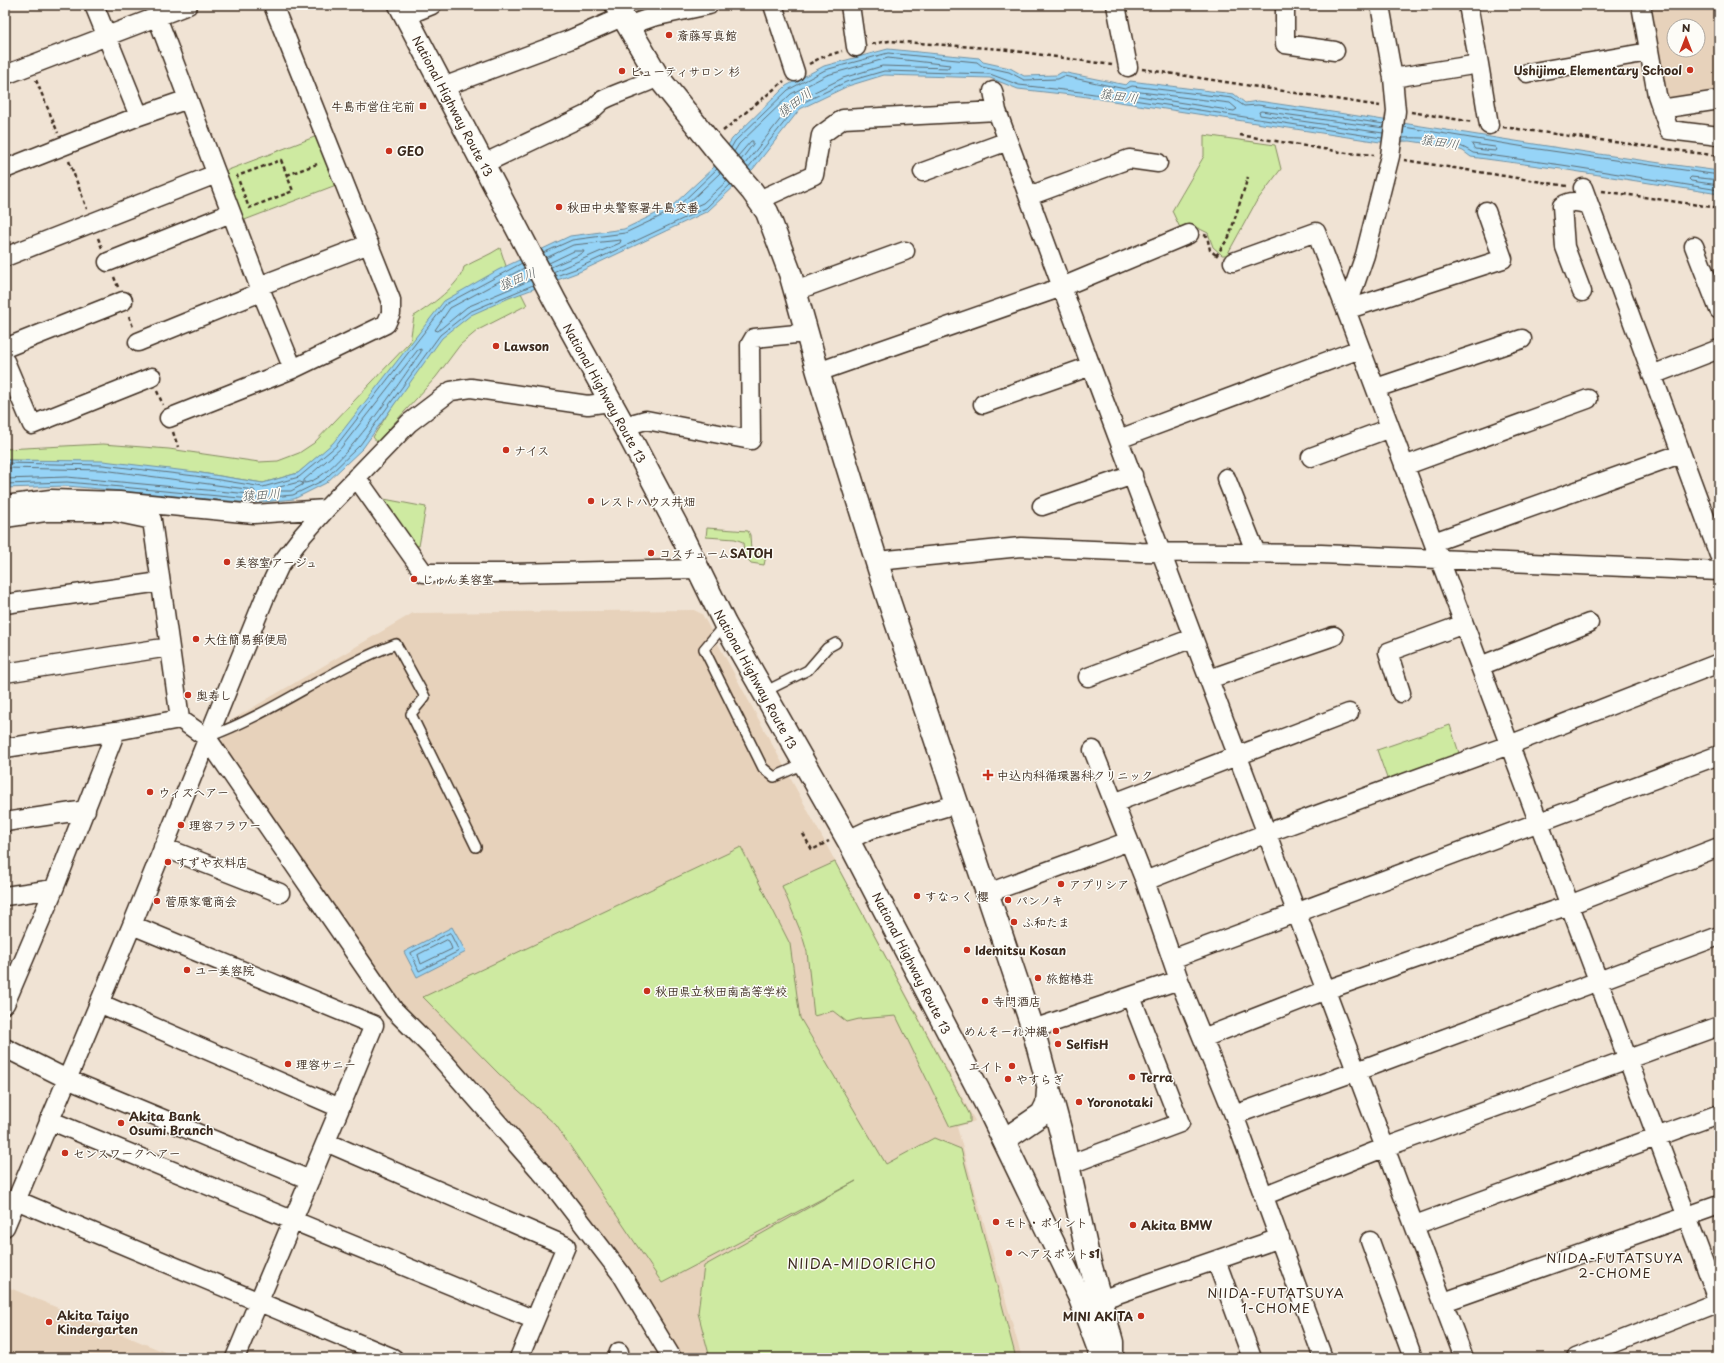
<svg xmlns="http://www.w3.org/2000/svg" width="1724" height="1363" font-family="'Playpen Sans','Klee One',sans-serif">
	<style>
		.built { fill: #e7d2bb; fill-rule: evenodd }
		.green { fill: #ceeaa1; stroke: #848a60 }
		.water { fill: #96d4f7; stroke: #7290a0 }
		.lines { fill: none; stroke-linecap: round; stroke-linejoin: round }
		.shore { stroke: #5f6e75; stroke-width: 1 }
		.lane-casing { stroke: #3b2a1e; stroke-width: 12 }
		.street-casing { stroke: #3b2a1e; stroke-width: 21 }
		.secondary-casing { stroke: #3b2a1e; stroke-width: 25 }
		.highway-casing { stroke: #3b2a1e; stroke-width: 25 }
		.path { stroke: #3b2a1e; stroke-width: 2.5; stroke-dasharray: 4 3; stroke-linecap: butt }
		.lane { stroke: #fdfcf7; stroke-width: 9 }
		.street { stroke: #fdfcf7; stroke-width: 18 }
		.secondary { stroke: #fdfcf7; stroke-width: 22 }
		.highway { stroke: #fdfcf7; stroke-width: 22 }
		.poi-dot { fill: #c8321e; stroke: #fdfcf7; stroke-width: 1.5 }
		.labels { text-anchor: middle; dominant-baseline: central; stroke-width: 3; stroke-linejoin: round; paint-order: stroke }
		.poi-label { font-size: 12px; font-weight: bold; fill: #3b2a1e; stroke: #fdfcf7; text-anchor: start }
		.street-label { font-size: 12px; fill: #3b2a1e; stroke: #fdfcf7 }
		.water-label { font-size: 13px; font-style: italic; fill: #565d5f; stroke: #fdfcf7 }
		.neighbourhood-label { font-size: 13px; letter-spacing: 1px; fill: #3b2a1e; stroke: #fdfcf7 }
		.quarter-label { font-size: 14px; letter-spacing: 1px; fill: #3b2a1e; stroke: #fdfcf7 }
	</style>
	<rect width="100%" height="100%" fill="#f0e3d4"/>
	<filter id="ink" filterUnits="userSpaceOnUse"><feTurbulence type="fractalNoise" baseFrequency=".025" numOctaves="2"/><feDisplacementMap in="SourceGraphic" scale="8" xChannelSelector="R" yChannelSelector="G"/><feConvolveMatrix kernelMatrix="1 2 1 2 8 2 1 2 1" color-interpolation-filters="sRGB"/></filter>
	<g filter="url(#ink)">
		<path class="built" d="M1649 5H1719V89L1665 98ZM1674 26H1698V50H1674Z
			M694 610 702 614 975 1121 957 1127 1022 1358H680L600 1237 487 1093 402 1008 220 747 230 721 413 613Z
			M5 1286 179 1358H5Z"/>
		<path class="green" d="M1204 135 1275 145 1281 169 1256 202 1227 255H1222L1213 247 1208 233 1198 228 1182 232 1172 211 1204 156Z
			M317 136 336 185 242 221 223 172Z
			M500 248 507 269 356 425 298 473 263 483 195 472 56 461 5 460V449L103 444 169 449 259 462 278 461 299 453 314 443 410 342 414 316C429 307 461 284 464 267 476 260 488 256 500 248Z
			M519 289 527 305 478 330 460 345 436 377 377 442 373 437 398 398 450 324Z
			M384 499 426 507 419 546 410 545Z
			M707 528 748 531 750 535 751 551 766 556 764 565 751 563 744 555 743 542 735 539 706 537Z
			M1450 725 1460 756 1388 781 1377 750Z
			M741 847 790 944 800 1018 886 1164 934 1138 961 1149 1016 1358H710L698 1313 704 1266 856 1181 662 1283 556 1125 499 1074 423 997Z
			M835 862 970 1115V1122L950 1127 896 1016 859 1019 847 1022 833 1011 814 1016 807 952 802 935 782 886Z"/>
		<path class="water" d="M888 49 979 58 983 62 1010 68 1024 76 1057 75 1062 72 1126 85 1130 81 1234 94 1245 103 1258 101C1412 123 1565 151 1719 171V194L1561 169 1471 157 1463 151 1441 143 1437 145 1410 141 1380 142 1080 96 1018 89 990 78 884 75 848 86 800 109 753 169 708 211 579 272 509 298 471 315 442 338 363 448 326 483 294 499 251 503 67 486 5 488V460L103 461 195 472 263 483 298 473 333 443 444 301 498 270 570 236 624 229 672 206 713 168 732 139 786 86 824 66Z
			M452 927 466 952 417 977 404 952Z"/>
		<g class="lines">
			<path class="shore" d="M1132 91 1230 103 1237 109 1234 111 1133 95Z
				M1404 127 1531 148 1719 175
				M1383 133 1260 115 1259 112 1261 111 1384 128
				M1403 138C1427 137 1452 139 1473 153L1562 165 1719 190
				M1472 144 1495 147 1497 150 1495 151 1475 149Z
				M731 148 735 141 788 90 825 70 888 53 977 62 982 66 1009 72 1024 80 1058 79 1064 76 1125 89 1132 86 1232 98 1244 106 1258 105 1384 124
				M734 152 739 144 791 94 827 75 888 58 950 65 948 68 882 66 843 78 794 102 745 164
				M738 156 751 141H753V144L741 160
				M748 168 798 105 846 82 884 71 990 74 1019 85 1081 92 1382 138
				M720 173 682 209V212L703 203 727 181
				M1719 180 1691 177 1689 179 1691 181 1719 185
				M543 253 572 240 625 233 674 210 717 169
				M546 258 573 245 621 240 620 243 553 272
				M549 263 574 251H584L583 253 551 267
				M524 268 450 308 435 330 438 331 467 307 531 280
				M556 276 578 268 706 208 731 184
				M418 350 421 349V352C402 378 335 482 304 483V480L340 449Z
				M5 463 103 465 195 476 263 487 299 477 336 446 446 304 522 263
				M5 468 103 470 254 490 255 492 250 494 67 477 5 479
				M300 482 303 483 302 485 291 491H276L277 488Z
				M5 484 67 482 251 499 293 495 324 480 360 445 440 335 469 312 533 285
				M450 933 459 951 419 971 411 953Z
				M447 940 449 941 452 949 421 964 418 955Z"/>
			<g class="lane-casing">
				<path id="lane" d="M725 624 704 649 763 768 774 777 804 764
					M764 692 808 670 827 648 836 643
					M208 737C274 713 331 668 396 644L425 697 411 714 476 847"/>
			</g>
			<g class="street-casing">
				<path id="street" d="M773 5 795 72
					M850 5 856 47
					M1116 5 1128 67
					M1285 5V44L1335 51
					M1380 5 1393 78 1396 111 1390 156 1365 255 1346 310 1719 1302
					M1641 5 1657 95 1669 130 1719 136
					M405 16 432 5
					M157 17 259 286 293 369
					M627 26 653 17 709 5
					M1479 64 1489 125
					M1527 73 1649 52
					M5 75 188 5
					M1393 78 1479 64 1468 5
					M443 87 569 40 622 17
					M993 91 997 111 1091 366 1464 1358
					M1661 109 1719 100
					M139 116 188 99
					M483 164 584 116C592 112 597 104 603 100 621 91 641 86 658 77
					M5 169 139 116 94 5
					M923 172 1008 141
					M1583 188 1719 555
					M1029 196 1129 159 1158 163
					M759 200 814 175 821 135 843 119 997 111
					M1694 246 1719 310
					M5 257 216 174
					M108 262 231 213
					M1233 262 1316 232 1346 310 1503 259 1486 211
					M259 286 369 244
					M795 291 905 251
					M1582 292 1565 247 1562 206C1571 200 1579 202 1589 205
					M138 342 261 292
					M5 348 123 301
					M5 361 32 425 152 377
					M818 372 1062 287 1189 234
					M1652 375 1719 349
					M1376 388 1522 339
					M983 404 1091 366
					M169 418 293 369 386 324 391 313V300L273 5
					M624 426 646 420 751 440 750 345 754 338 807 333
					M1119 439 1360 349
					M1311 457 1390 428
					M1404 466 1588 399
					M356 477 424 573H512L698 569
					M1226 478 1256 553
					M5 505 51 499 119 501 254 514 326 509
					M1042 506 1133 475
					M5 518 45 512H114L152 520 180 719
					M1434 542 1680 454
					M877 561 1021 547 1141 552 1321 554 1719 571
					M5 604 160 582
					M1480 666 1589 623
					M5 673 169 647
					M1088 677 1193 638
					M1209 679 1334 636
					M1401 693 1388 652 1464 624
					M5 748 116 731 180 719 207 738 394 1010 432 1048 556 1189 622 1275 672 1358
					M1093 750 1145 881 1179 980 1234 1115 1323 1358
					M1114 803 1349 713
					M5 822 86 810
					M848 840 869 830 956 804
					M163 847 280 893
					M1145 881 1267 833 1509 745 1719 663
					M988 893 1129 841
					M5 896 54 889
					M132 925 374 1025 340 1108
					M1172 959 1719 755
					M99 1003 340 1108 235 1358
					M5 1004 54 889 116 731
					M1033 1029 1179 980
					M1203 1038 1326 990 1569 905 1719 847
					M5 1048 67 1079 310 1180
					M1234 1115 1357 1071 1719 936
					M49 1120 535 1320
					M326 1142 566 1246 519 1358
					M1068 1165 1180 1123 1131 997
					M1263 1196 1386 1147 1719 1026
					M16 1200 393 1358
					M1415 1225 1719 1114
					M5 1227 132 925 265 597 280 565 303 535 326 509 409 423 451 391 471 388 588 405 610 402
					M1370 1241 1413 1358
					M1216 1260 1252 1358
					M1100 1300 1280 1238
					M1444 1302 1719 1205
					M617 1358 619 1352
					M1576 1358 1719 1302"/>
			</g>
			<g class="secondary-casing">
				<path id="secondary" d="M616 5 658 77 714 147 752 191 767 212 790 273 818 372 887 595 1033 1029 1061 1133 1088 1256 1112 1342V1358
					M1004 1140 1042 1114 1047 1104 1048 1090"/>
			</g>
			<g class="highway-casing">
				<path id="highway" d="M400 5 555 301 624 426 680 532 725 624 848 840 990 1112 1079 1296 1102 1358"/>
			</g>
			<path class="path" d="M872 44 889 41 1001 49 1112 65
				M809 64 820 58 842 51
				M1142 69 1380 106
				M36 80 58 133
				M1411 112 1473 122
				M1503 127 1719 156
				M723 131 784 81
				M1240 135 1347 153 1374 155
				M281 160 293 191 249 208 237 176Z
				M1404 160 1567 186
				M69 161 87 209
				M287 175 320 163
				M1602 191 1719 208
				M1204 235 1207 236 1210 250 1217 256
				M98 238 102 248
				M1216 256 1229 237 1248 177
				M114 277 118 287
				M129 316 133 327
				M157 391 163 405
				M173 432 178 447
				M803 834 812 850 829 841"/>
			<use href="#lane" class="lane"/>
			<use href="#street" class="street"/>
			<use href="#secondary" class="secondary"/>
			<use href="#highway" class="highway"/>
		</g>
	</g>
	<g class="poi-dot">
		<circle cx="669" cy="35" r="4"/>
		<circle cx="1690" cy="70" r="4"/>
		<circle cx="622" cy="71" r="4"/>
		<rect x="419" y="102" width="8" height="8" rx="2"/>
		<circle cx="389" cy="151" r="4"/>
		<circle cx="559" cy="207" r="4"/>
		<circle cx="496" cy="346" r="4"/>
		<circle cx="506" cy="450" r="4"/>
		<circle cx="591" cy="501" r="4"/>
		<circle cx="651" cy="553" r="4"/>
		<circle cx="227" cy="562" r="4"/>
		<circle cx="414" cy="579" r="4"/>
		<circle cx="196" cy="639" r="4"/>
		<circle cx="188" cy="695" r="4"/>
		<path d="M986 769h4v4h4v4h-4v4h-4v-4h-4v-4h4z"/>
		<circle cx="150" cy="792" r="4"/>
		<circle cx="181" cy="825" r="4"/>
		<circle cx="168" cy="862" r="4"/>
		<circle cx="1061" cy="884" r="4"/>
		<circle cx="917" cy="896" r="4"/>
		<circle cx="1008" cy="900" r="4"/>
		<circle cx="157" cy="901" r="4"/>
		<circle cx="1014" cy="922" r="4"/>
		<circle cx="967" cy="950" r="4"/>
		<circle cx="187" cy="970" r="4"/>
		<circle cx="1038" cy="978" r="4"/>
		<circle cx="647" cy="991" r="4"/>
		<circle cx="985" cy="1001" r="4"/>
		<circle cx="1056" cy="1031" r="4"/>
		<circle cx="1058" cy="1044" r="4"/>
		<circle cx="288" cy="1064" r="4"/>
		<circle cx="1012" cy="1066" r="4"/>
		<circle cx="1132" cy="1077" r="4"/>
		<circle cx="1008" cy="1079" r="4"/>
		<circle cx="1079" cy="1102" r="4"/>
		<circle cx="121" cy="1123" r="4"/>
		<circle cx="65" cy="1153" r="4"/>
		<circle cx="996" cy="1222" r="4"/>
		<circle cx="1133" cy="1225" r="4"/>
		<circle cx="1009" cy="1253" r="4"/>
		<circle cx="1141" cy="1316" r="4"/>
		<circle cx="49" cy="1322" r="4"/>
	</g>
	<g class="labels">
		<g class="poi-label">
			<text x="677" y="35">斎藤写真館</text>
			<text x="1682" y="70" text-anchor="end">Ushijima Elementary School</text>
			<text x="630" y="71">ビューティサロン 杉</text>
			<text x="415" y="106" text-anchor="end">牛島市営住宅前</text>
			<text x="397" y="151">GEO</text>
			<text x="567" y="207">秋田中央警察署牛島交番</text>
			<text x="504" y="346">Lawson</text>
			<text x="514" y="450">ナイス</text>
			<text x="599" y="501">レストハウス井畑</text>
			<text x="659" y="553">コスチュームSATOH</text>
			<text x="235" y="562">美容室アージュ</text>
			<text x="422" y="579">じゅん美容室</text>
			<text x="204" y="639">大住簡易郵便局</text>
			<text x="196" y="695">奥寿し</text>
			<text x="997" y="775">中込内科循環器科クリニック</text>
			<text x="158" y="792">ウィズヘアー</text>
			<text x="189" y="825">理容フラワー</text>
			<text x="176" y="862">すずや衣料店</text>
			<text x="1069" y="884">アプリシア</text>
			<text x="925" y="896">すなっく 櫻</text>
			<text x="1016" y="900">パンノキ</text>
			<text x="165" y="901">菅原家電商会</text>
			<text x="1022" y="922">ふ和たま</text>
			<text x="975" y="950">Idemitsu Kosan</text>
			<text x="195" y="970">ユー美容院</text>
			<text x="1046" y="978">旅館椿荘</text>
			<text x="655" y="991">秋田県立秋田南高等学校</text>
			<text x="993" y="1001">寺門酒店</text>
			<text x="1048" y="1031" text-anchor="end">めんそーれ沖縄</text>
			<text x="1066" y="1044">SelfisH</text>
			<text x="296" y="1064">理容サニー</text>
			<text x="1004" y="1066" text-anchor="end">エイト</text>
			<text x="1140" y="1077">Terra</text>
			<text x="1016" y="1079">やすらぎ</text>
			<text x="1087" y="1102">Yoronotaki</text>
			<text x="129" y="1116">Akita Bank<tspan x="129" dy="14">Osumi Branch</tspan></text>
			<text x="73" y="1153">センスワークヘアー</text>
			<text x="1004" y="1222">モト・ポイント</text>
			<text x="1141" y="1225">Akita BMW</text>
			<text x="1017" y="1253">ヘアスポットs1</text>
			<text x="57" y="1315">Akita Taiyo<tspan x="57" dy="14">Kindergarten</tspan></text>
			<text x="1133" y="1316" text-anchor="end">MINI AKITA</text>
		</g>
		<g class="street-label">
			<text transform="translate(453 106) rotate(62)">National Highway Route 13</text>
			<text transform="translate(605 393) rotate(61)">National Highway Route 13</text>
			<text transform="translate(756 679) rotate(61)">National Highway Route 13</text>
			<text transform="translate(912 963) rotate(63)">National Highway Route 13</text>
		</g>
		<g class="water-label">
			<text transform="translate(1119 95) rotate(9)">猿田川</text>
			<text transform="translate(794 102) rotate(-36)">猿田川</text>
			<text transform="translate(1440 141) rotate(9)">猿田川</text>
			<text transform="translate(517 278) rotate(-22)">猿田川</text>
			<text transform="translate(261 494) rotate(-4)">猿田川</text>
		</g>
		<g class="neighbourhood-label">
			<text x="1615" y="1257">NIIDA-FUTATSUYA<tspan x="1615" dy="15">2-CHOME</tspan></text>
			<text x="1276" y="1292">NIIDA-FUTATSUYA<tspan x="1276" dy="15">1-CHOME</tspan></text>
		</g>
		<g class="quarter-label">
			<text x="862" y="1263">NIIDA-MIDORICHO</text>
		</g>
	</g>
	<rect width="1724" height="1363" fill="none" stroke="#fdfcf7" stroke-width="20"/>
	<rect x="10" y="10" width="1704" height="1343" fill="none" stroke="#3b2a1e" stroke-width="1.5" filter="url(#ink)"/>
	<g transform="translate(1686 38)"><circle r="19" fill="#fdfcf7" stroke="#afa8a0"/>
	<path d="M0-3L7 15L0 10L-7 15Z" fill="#c8321e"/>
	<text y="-6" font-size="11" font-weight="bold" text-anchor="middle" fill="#3b2a1e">N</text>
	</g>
</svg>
